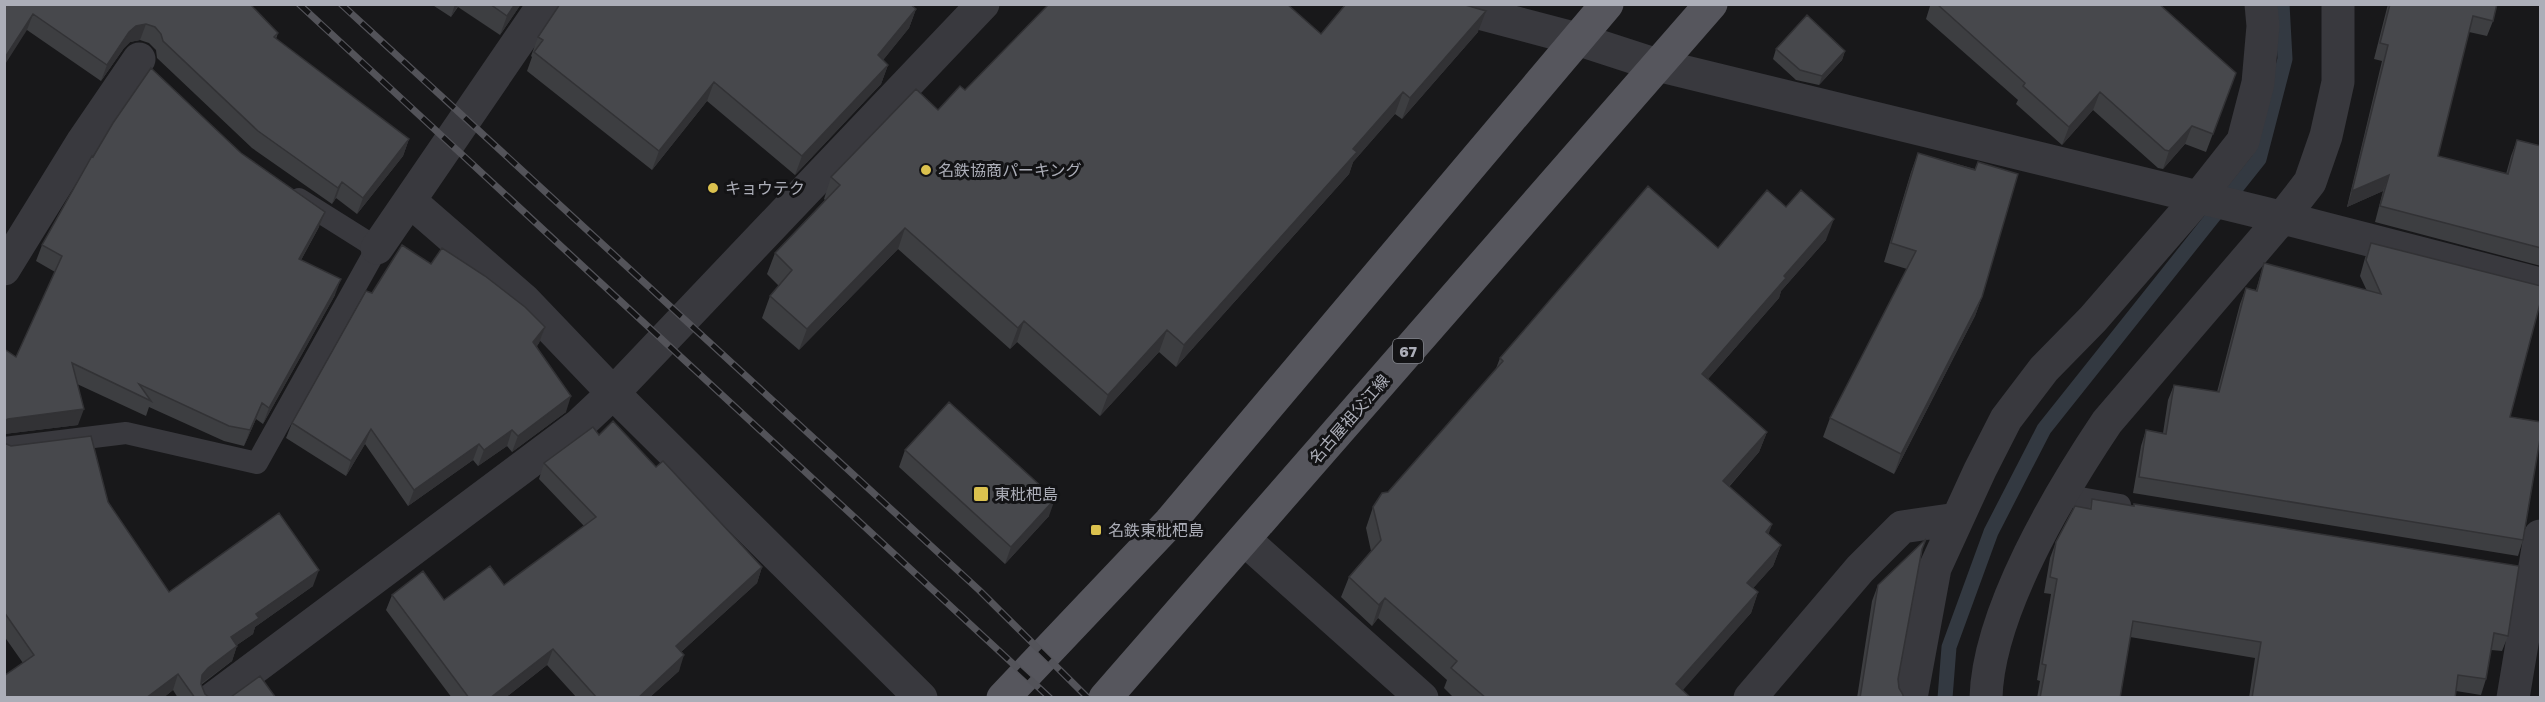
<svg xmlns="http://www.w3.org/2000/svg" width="2545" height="702" font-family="'Golos Text','Noto Sans JP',sans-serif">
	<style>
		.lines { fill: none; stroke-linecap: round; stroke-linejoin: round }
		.stream { stroke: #333941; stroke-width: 15 }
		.lane { stroke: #39393e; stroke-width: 22 }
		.street { stroke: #39393e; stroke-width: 33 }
		.primary { stroke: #56565d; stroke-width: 33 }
		.rail-casing { stroke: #535359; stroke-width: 7 }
		.rail { stroke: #131315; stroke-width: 4.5; stroke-dasharray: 14; stroke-linecap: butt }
		.wall { fill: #3d3e41 }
		.shaded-wall { fill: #323235 }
		.building { fill: #47484c; stroke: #323235; stroke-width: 1.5 }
		.poi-dot { fill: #dbc14e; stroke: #131315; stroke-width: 2 }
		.labels { text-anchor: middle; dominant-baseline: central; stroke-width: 6; stroke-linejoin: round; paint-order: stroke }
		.shield { fill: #131315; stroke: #7e8087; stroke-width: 1.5 }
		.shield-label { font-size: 15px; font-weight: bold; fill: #acaeb8 }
		.poi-label { font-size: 16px; fill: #acaeb8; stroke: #131315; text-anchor: start }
		.street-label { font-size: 16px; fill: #acaeb8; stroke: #131315 }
	</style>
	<rect width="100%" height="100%" fill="#18181a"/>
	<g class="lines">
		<path class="stream" d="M1945 698 1949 647 1991 532 2044 429 2259 159 2285 59 2282 4"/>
		<path class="lane" d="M4 448 126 433 257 463 377 248 299 199
			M2063 495 2120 505"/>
		<path class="street" d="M1445 4 1577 39 1657 65 2268 214 2540 284
			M410 201 524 300 613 393 921 698
			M377 248 544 4
			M4 269 83 141 139 59
			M1245 540 1422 698
			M214 698 579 425 613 393 983 4
			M1750 698 1860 569 1902 527 1957 519
			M1911 698 1935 568 1980 470 2006 419 2044 369 2093 319 2198 198 2243 141 2258 83 2263 26 2261 4
			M1986 698C1988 612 2060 492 2107 422L2282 218 2310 182 2326 136 2338 82V4
			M2513 698 2540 536"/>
		<path class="primary" d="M1003 698 1170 522 1607 4
			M1105 698 1711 4"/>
		<g class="rail-casing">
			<path id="rail" d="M299 4 1050 698
				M341 4 979 590 1088 698"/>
		</g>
		<use href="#rail" class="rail"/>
	</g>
	<path class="wall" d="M4 4 278 33 276 39 409 139 403 156 357 214 336 198 332 204 252 148 157 58 156 50 149 43 140 40 130 42 124 48 101 81 27 30Z
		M431 4H521L500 35 458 7 451 17Z
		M1929 4H2159L2236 73 2206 152 2185 144 2163 169 2158 168 2093 110 2062 145 2016 104 2018 100 1926 19 1930 6Z
		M2388 4H2497L2493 21 2487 36 2469 32 2438 156 2506 174 2511 156 2517 140 2541 146V266L2375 222 2383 191 2347 207 2382 61 2374 59Z
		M916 9 909 28 883 60 888 65 881 84 795 175 707 101 652 170 527 71 532 57 531 56 538 37Z
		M1478 32 1402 119 1395 114 1353 162 1349 174 1176 367 1159 352 1100 416 1017 342 1010 349 898 249 799 350 762 318 770 296 779 286 767 274 775 253 825 200 824 199 831 177 938 110 965 90 1321 34Z
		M1776 49 1845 51 1842 60 1819 85 1796 80 1773 59Z
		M1918 153 1975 169 1978 162 1982 297 1975 316 1894 474 1823 437 1830 418 1907 269 1884 262 1911 172Z
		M1786 207 1826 240 1781 291 1779 298 1708 379 1767 432 1759 452 1729 487 1772 524 1768 534 1781 545 1773 566 1753 588 1758 592 1751 613 1682 690 1691 698H1454L1444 688 1447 680 1378 618 1372 626 1341 597 1349 577 1371 551 1366 528 1373 507 1388 492 1495 371 1500 358 1718 248Z
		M319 227 301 260 335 295 263 424 256 419 244 446 224 441 149 407 146 416 77 384 78 425 4 434V349L16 357 55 272 36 261 42 245Z
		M2371 243 2510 417 2523 540 2518 556 2133 493 2141 446 2146 430 2163 433 2168 400 2174 385 2217 392 2240 304 2246 288 2256 290 2264 263 2367 291 2360 276 2365 258Z
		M431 264 545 327 539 343 537 346 566 412 512 452 507 446 478 466 473 460 408 506 365 444 346 476 286 438 292 423 372 293Z
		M599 435 656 467 762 567 757 583 681 652 679 671 649 698H577L547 665 505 698H452L386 610 392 595 444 600 504 585 584 526 539 479 544 463Z
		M4 443 108 502 169 592 313 586 255 627 253 634 237 645 232 661 201 685 205 694 210 698H178L173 690 163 698H4L23 663 4 636Z
		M905 450 1049 516 1005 564 899 467Z
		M2092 499 2508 636 2502 651 2491 650 2486 679 2481 695 2456 691 2455 698H2249L2255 658 2130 637 2120 698H2037L2040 681 2037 680 2051 594 2044 593 2050 558 2056 542 2089 508Z
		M1922 551 1898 679 1899 688 1903 698H1857L1872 601 1878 585Z"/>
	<path class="shaded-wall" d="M455 4H459L451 17Z
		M515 4H521L500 35 507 16Z
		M916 9 909 28 871 75 878 55Z
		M1486 11 1478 32 1402 119 1410 98Z
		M33 14 27 30 4 66V59Z
		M146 24 140 40 130 42 124 48 101 81 107 65 129 32 136 26Z
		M1845 51 1842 60 1819 85 1822 76Z
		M888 65 881 84 795 175 802 156Z
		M714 82 707 101 652 170 659 151Z
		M1403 92 1395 114 1353 162 1349 174 1176 367 1184 345Z
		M2100 92 2093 110 2062 145 2069 127Z
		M2192 126 2185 144 2163 169 2169 151Z
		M409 139 403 156 357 214 363 198Z
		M2389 175 2383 191 2347 207 2352 191Z
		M342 182 336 198 332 204 338 188Z
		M325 212 319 227 293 275 299 259Z
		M1834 219 1826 240 1781 291 1779 298 1694 395 1702 374 1784 276Z
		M905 228 898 249 799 350 807 329Z
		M341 279 335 295 263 424 269 408Z
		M1982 297 1975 316 1894 474 1901 454Z
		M1024 321 1017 342 1010 349 1018 328Z
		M545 327 539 343 528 358 533 342Z
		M1167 330 1159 352 1100 416 1108 395Z
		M571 396 566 412 512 452 518 436Z
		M262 403 256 419 244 446 250 430Z
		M84 409 78 425 4 434V421L8 419Z
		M371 429 365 444 346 476 351 461Z
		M512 430 507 446 478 466 484 450Z
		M1767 432 1759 452 1715 502 1723 481Z
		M479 444 473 460 408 506 414 490Z
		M1055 499 1049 516 1005 564 1011 547Z
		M1772 524 1765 545 1766 532Z
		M1781 545 1773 566 1740 603 1747 583Z
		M762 567 757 583 670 662 676 646Z
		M319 570 313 586 255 627 253 634 225 653 231 637 256 614Z
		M1758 592 1751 613 1676 698V684Z
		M1385 598 1378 618 1372 626 1379 605Z
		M237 646 232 661 202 683 197 691 202 675 208 668Z
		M553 649 547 665 505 698H490Z
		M684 655 679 671 649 698H638Z
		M178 674 173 690 163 698H146Z"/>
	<path class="building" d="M4 4H250L278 33 274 37 409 139 363 198 342 182 338 188 258 131 163 41 161 34 155 27 146 24 136 26 129 32 107 65 33 14 4 59Z
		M490 4H515L507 16Z
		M560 4H910L916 9 878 55 888 65 802 156 714 82 659 151 534 52 543 40 538 37Z
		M1049 4H1287L1321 34 1346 4H1462L1486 11 1410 98 1403 92 1353 149 1357 152 1184 345 1167 330 1108 395 1024 321 1018 328 905 228 807 329 770 296 792 270 775 253 840 185 831 177 916 89 938 110 960 86 965 90Z
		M1937 4H2159L2236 73 2213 134 2192 126 2169 151 2165 150 2100 92 2069 127 2023 86 2025 83Z
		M2390 4H2497L2493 21 2473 16 2438 156 2508 174 2517 140 2541 146V248L2380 206 2389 175 2352 191 2388 45 2380 43Z
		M1807 15 1845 51 1822 76 1800 70 1776 49Z
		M151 68 241 153 325 212 299 259 341 279 269 408 262 403 250 430 229 426 139 384 151 401 72 363 84 409 8 419 4 421V349L16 357 62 256 42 245 92 156 93 157 113 123Z
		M1918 153 1975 170 1978 162 2018 174 1982 297 1901 454 1830 418 1916 251 1891 243Z
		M1648 186 1718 248 1767 190 1786 207 1801 190 1834 219 1784 276 1786 278 1702 374 1767 432 1723 481 1772 524 1766 532 1781 545 1747 583 1758 592 1676 684 1691 698H1486L1451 668 1457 661 1385 598 1379 605 1349 577 1381 540 1373 507 1382 493 1388 492 1503 361 1500 358Z
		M2371 243 2541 286V300L2510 417 2541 422V433L2523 540 2139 477 2146 430 2166 434 2174 385 2219 392 2246 288 2257 291 2264 263 2381 294 2366 260Z
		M402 245 431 264 442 248 485 276 525 307 545 327 533 342 571 396 518 436 512 430 484 450 479 444 414 490 371 429 351 461 292 423 366 291 372 293Z
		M949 402 1055 499 1011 547 905 450Z
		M613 421 656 467 663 461 762 567 676 646 684 655 638 698H597L553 649 490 698H469L392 595 423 571 444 600 490 566 504 585 596 517 544 463 593 427 599 435Z
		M91 436 108 502 169 592 279 513 319 570 256 614 259 618 231 637 237 646 208 668 202 675 201 684 205 694 210 698H195L178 674 146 698H4V676L34 655 4 612V443L11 446Z
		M2092 499 2134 506V504L2519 566 2508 636 2494 633 2486 679 2458 675 2455 698H2252L2261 642 2133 621 2120 698H2040L2046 665 2042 664 2057 579 2050 577 2056 542 2075 506 2091 509Z
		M1926 539 1922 549 1898 679 1899 688 1903 695V698H1860L1878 585Z
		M260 676 276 698H230L231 697Z"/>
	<g class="poi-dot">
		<circle cx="926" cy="170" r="6"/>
		<circle cx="713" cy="188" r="6"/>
		<rect x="973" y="486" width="16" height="16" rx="3"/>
		<rect x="1090" y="524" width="12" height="12" rx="3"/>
	</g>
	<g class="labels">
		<rect class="shield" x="1393" y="339" width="30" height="24" rx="4.5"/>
		<g class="shield-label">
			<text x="1408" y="351">67</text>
		</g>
		<g class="poi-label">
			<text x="938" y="170">名鉄協商パーキング</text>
			<text x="725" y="188">キョウテク</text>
			<text x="994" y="494">東枇杷島</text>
			<text x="1108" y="530">名鉄東枇杷島</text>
		</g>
		<g class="street-label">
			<text transform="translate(1349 419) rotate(-49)">名古屋祖父江線</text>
		</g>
	</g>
	<rect width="2545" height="702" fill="none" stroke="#acaeb8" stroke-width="12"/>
</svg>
